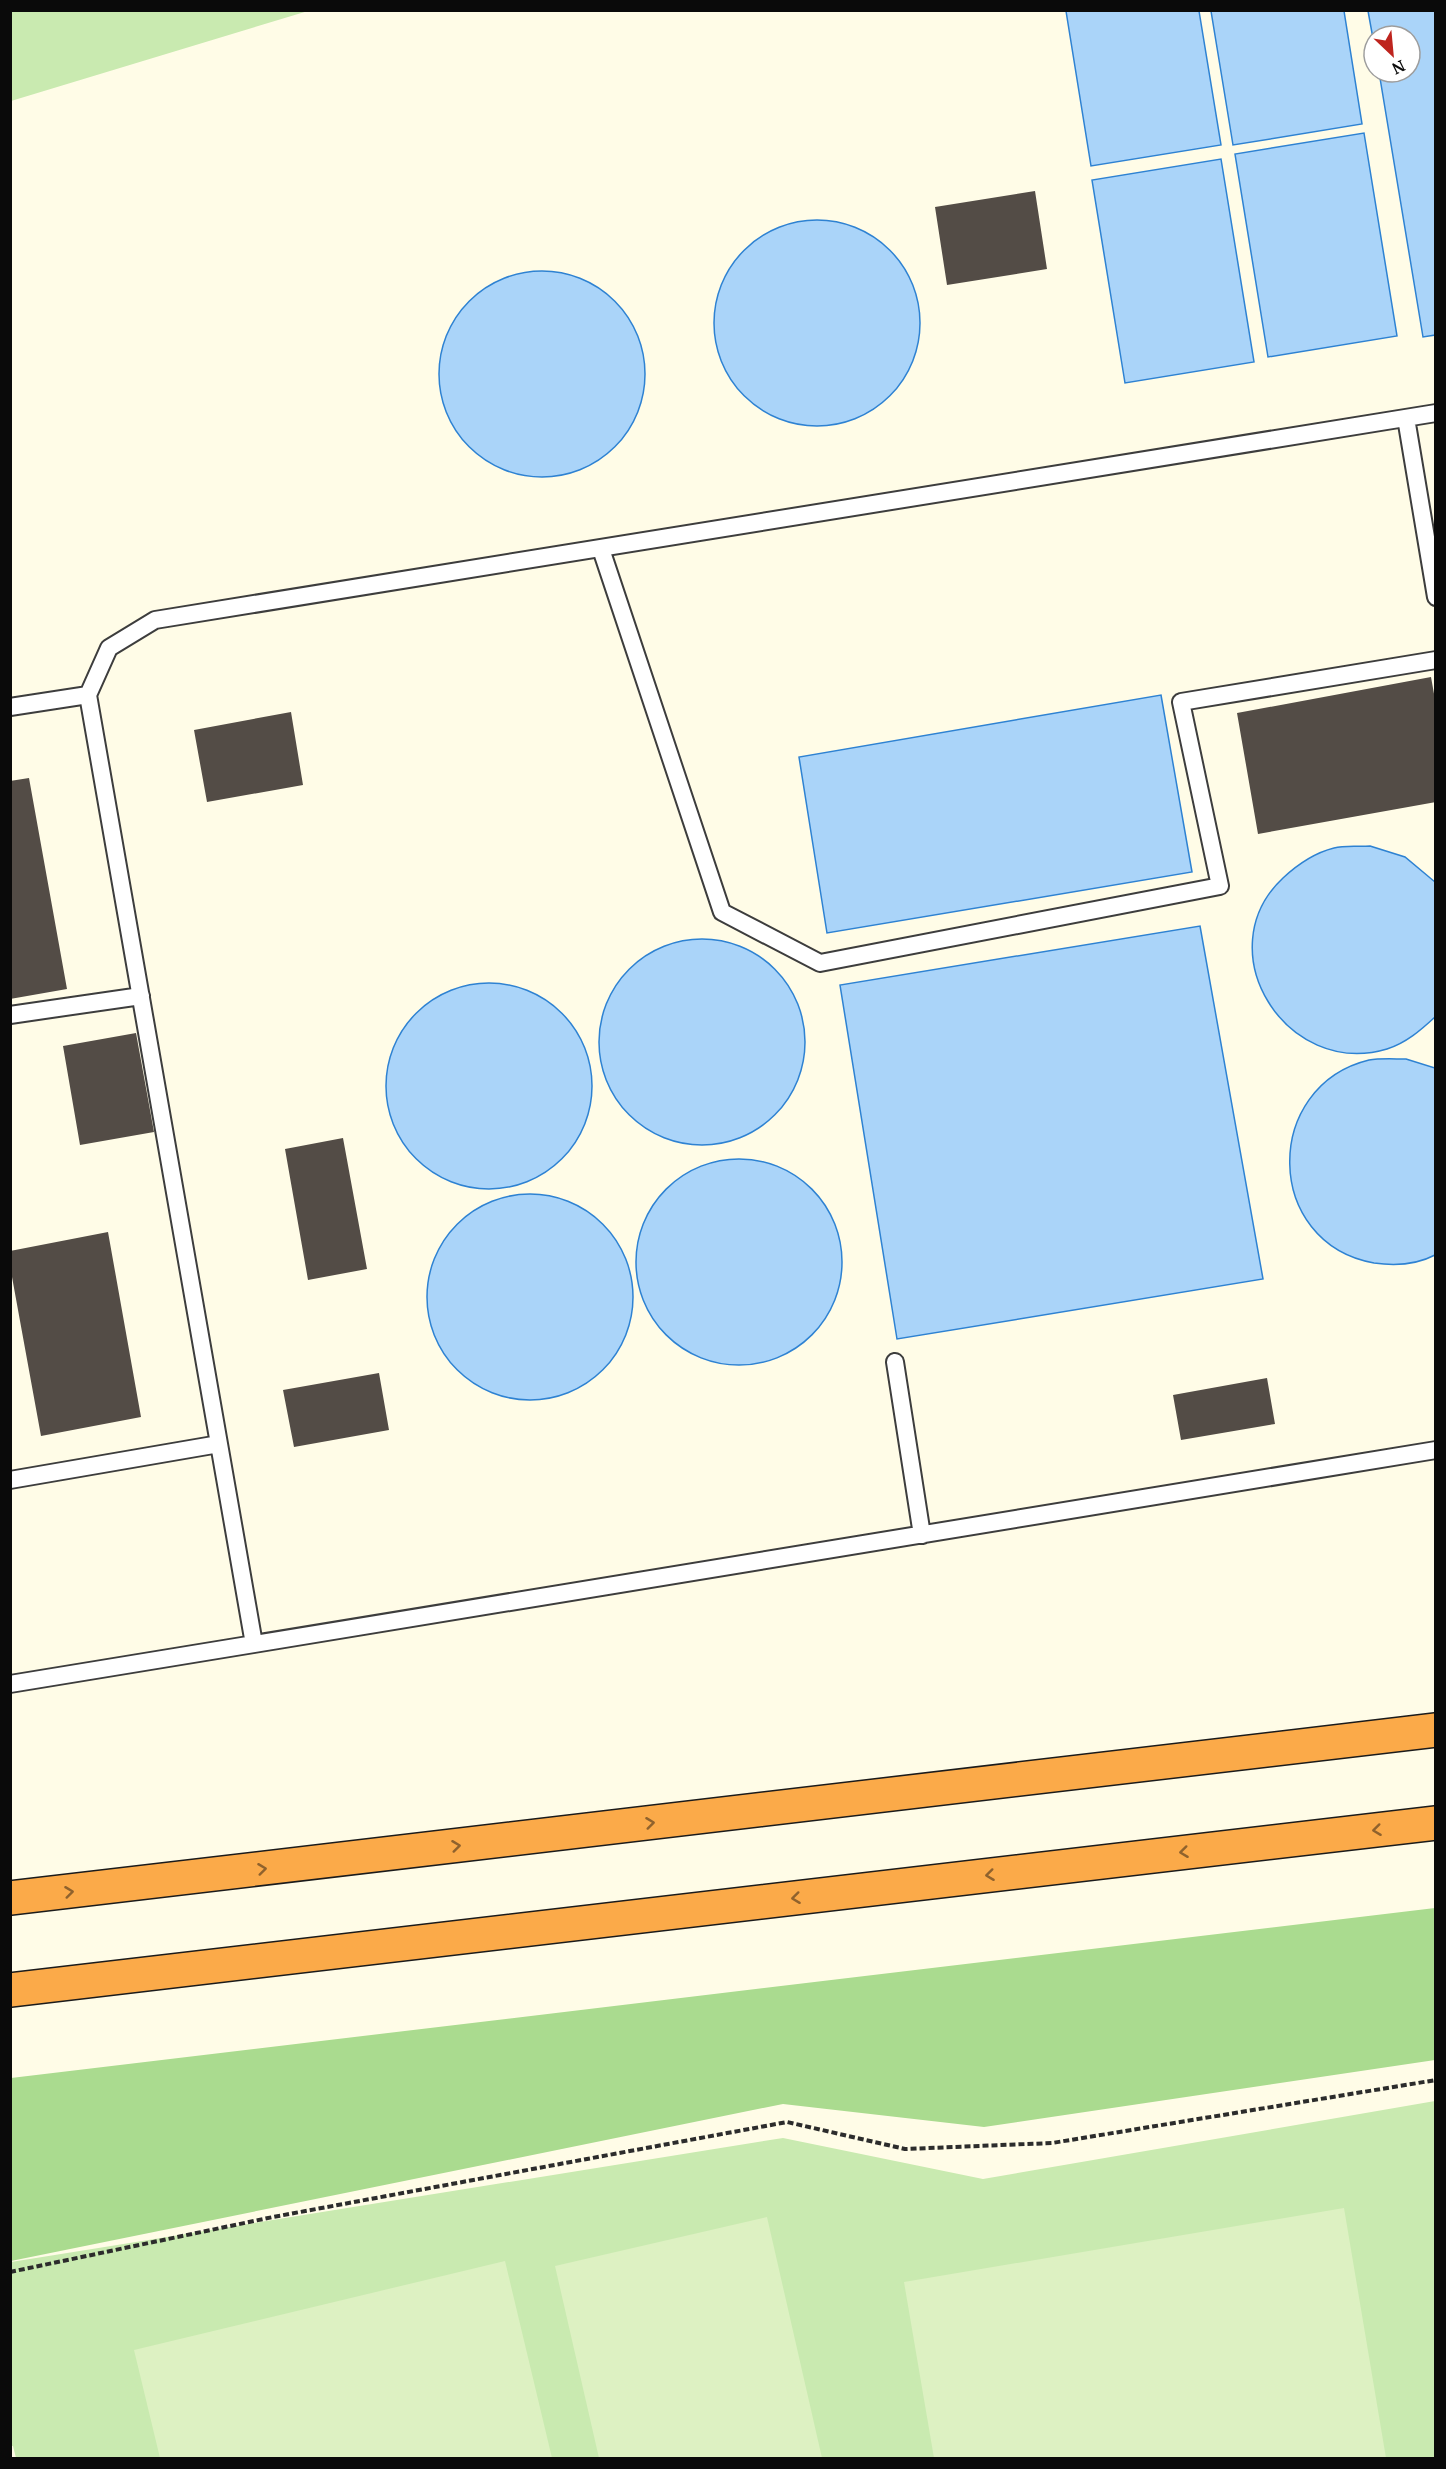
<svg xmlns="http://www.w3.org/2000/svg" width="1446" height="2469" font-family="'PT Serif',serif">
	<style>
		.green { fill: #c9eab0 }
		.forest { fill: #aadb8f }
		.pitch { fill: #ddf1c2 }
		.water { fill: #aad4f9; stroke: #2e82d2; stroke-width: 1.5 }
		.building { fill: #534c46 }
		.lines { fill: none; stroke-linecap: round; stroke-linejoin: round }
		.service-casing { stroke: #3d3d3d; stroke-width: 20 }
		.motorway-casing { stroke: #1b1b1b; stroke-width: 36 }
		.path { stroke: #2c2c2c; stroke-width: 4; stroke-dasharray: 6 3; stroke-linecap: butt }
		.service { stroke: #fff; stroke-width: 16 }
		.motorway { stroke: #fbaa49; stroke-width: 33 }
		.oneway { stroke: #8f622d }
	</style>
	<rect width="100%" height="100%" fill="#fffce7"/>
	<path class="green" d="M11 10H308V11L11 101Z
		M1435 2101V2458H16L13 2446H11V2262L783 2138 983 2179Z"/>
	<path class="forest" d="M1435 1908V2060L984 2127 783 2104 11 2261V2078Z"/>
	<path class="pitch" d="M1344 2208 1386 2458H934L904 2282Z
		M767 2217 822 2458H599L555 2266Z
		M505 2261 552 2458H160L134 2350Z"/>
	<path class="water" d="M1066 11H1199L1221 145 1091 166Z
		M1211 11H1344L1362 124 1233 145Z
		M1368 11H1435V335L1423 337 1379 72H1410V36H1374V44Z
		M1364 133 1397 336 1268 357 1235 154Z
		M1221 159 1254 362 1125 383 1092 180Z
		M714 323a103 103 0 1 1 206 0a103 103 0 1 1-206 0Z
		M439 374a103 103 0 1 1 206 0a103 103 0 1 1-206 0Z
		M1161 695 1192 872 827 933 799 757Z
		M1370 846 1405 857 1435 882V1017C1421 1030 1406 1043 1387 1049 1286 1079 1206 950 1283 878 1298 864 1314 853 1334 848 1345 845 1358 847 1370 846Z
		M1200 926 1263 1279 897 1339 840 985Z
		M599 1042a103 103 0 1 1 206 0a103 103 0 1 1-206 0Z
		M386 1086a103 103 0 1 1 206 0a103 103 0 1 1-206 0Z
		M1406 1059 1435 1068V1255C1416 1265 1395 1266 1374 1263 1263 1243 1262 1086 1369 1060 1380 1058 1394 1059 1406 1059Z
		M636 1262a103 103 0 1 1 206 0a103 103 0 1 1-206 0Z
		M427 1297a103 103 0 1 1 206 0a103 103 0 1 1-206 0Z"/>
	<path class="building" d="M1035 191 1047 269 947 285 935 207Z
		M1431 677 1436 705V802L1258 834 1237 713Z
		M291 712 303 785 207 802 194 730Z
		M29 778 67 989 10 999V781Z
		M136 1033 154 1132 80 1145 63 1046Z
		M343 1138 367 1269 308 1280 285 1149Z
		M108 1232 141 1417 41 1436 10 1266V1251Z
		M379 1373 389 1430 294 1447 283 1390Z
		M1267 1378 1275 1424 1181 1440 1173 1395Z"/>
	<g class="lines">
		<g class="service-casing">
			<path id="service" d="M1406 418 1436 597
				M601 549 722 912 820 963 1220 886 1181 702 1436 660
				M10 707 88 695
				M10 1015 141 996
				M895 1362 922 1535
				M10 1480 219 1444
				M254 1644 1436 1450
				M10 1684 254 1644 88 695 109 648 155 620 1436 413"/>
		</g>
		<g class="motorway-casing">
			<path id="motorway" d="M10 1898 1436 1730
				M10 1990 1436 1823"/>
		</g>
		<path class="path" d="M10 2272 273 2217 787 2122 905 2149 1052 2143 1436 2080"/>
		<use href="#service" class="service"/>
		<use href="#motorway" class="motorway"/>
	</g>
	<defs><path id="oneway-chevron" d="M-2-3.5L2.5 0L-2 3.5" fill="none" stroke-width="1.6" stroke-linecap="round" stroke-linejoin="round" transform="scale(1.5)"/></defs>
	<g class="oneway">
		<use href="#oneway-chevron" transform="translate(650 1823) rotate(-7)"/>
		<use href="#oneway-chevron" transform="translate(1377 1830) rotate(173)"/>
		<use href="#oneway-chevron" transform="translate(456 1846) rotate(-7)"/>
		<use href="#oneway-chevron" transform="translate(1184 1852) rotate(173)"/>
		<use href="#oneway-chevron" transform="translate(262 1869) rotate(-7)"/>
		<use href="#oneway-chevron" transform="translate(990 1875) rotate(173)"/>
		<use href="#oneway-chevron" transform="translate(69 1892) rotate(-7)"/>
		<use href="#oneway-chevron" transform="translate(796 1898) rotate(173)"/>
	</g>
	<rect width="1446" height="2469" fill="none" stroke="#0a0a0a" stroke-width="24"/>
	<g transform="translate(1392 54) rotate(154)"><circle r="28" fill="#ffffff" stroke="#9d9d9d" stroke-width="1.5"/>
	<path d="M0-4.5L10 22L0 15L-10 22Z" fill="#be241e"/>
	<text y="-9" font-size="16" font-weight="bold" text-anchor="middle" fill="#0a0a0a">N</text>
	</g>
</svg>
